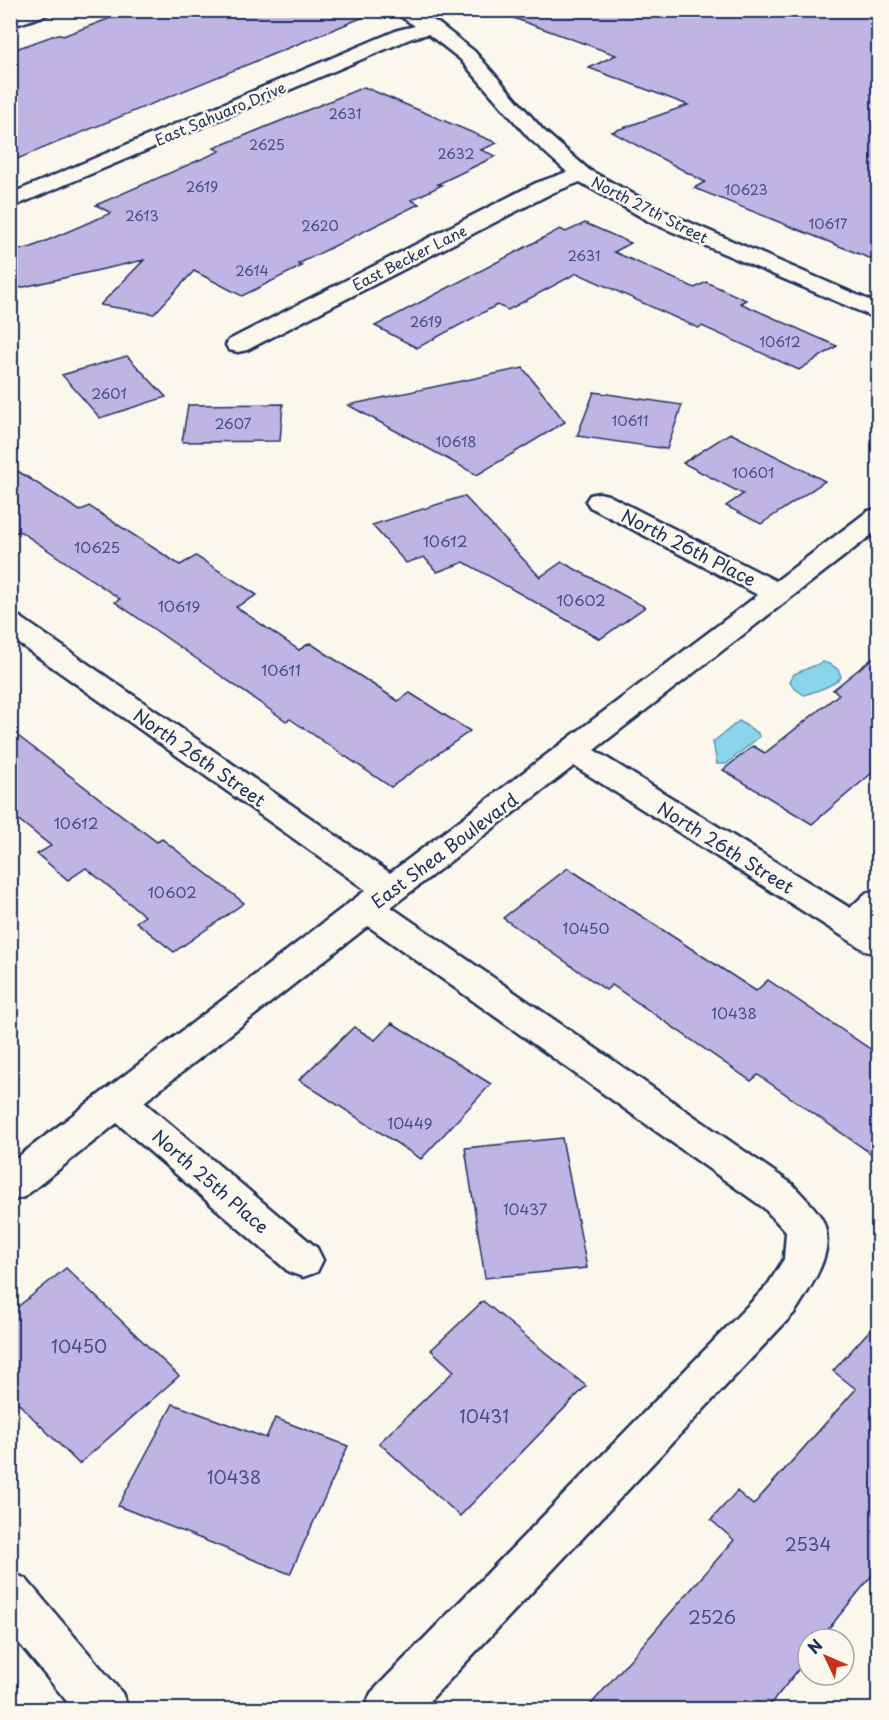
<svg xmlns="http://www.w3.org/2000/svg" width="889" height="1720" font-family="'Playpen Sans',sans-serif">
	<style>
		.water { fill: #8bd5ec; stroke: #5e93b3; stroke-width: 1.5 }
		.building { fill: #c0b4e5; stroke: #1b2f5e; stroke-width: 1.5 }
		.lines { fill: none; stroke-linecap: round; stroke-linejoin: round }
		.minor-casing { stroke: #1b2f5e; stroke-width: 5 }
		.minor { fill: #fbf7ec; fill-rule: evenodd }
		.labels { text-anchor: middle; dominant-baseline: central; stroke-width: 5; stroke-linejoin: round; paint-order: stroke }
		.far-number-label { font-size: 14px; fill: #445080 }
		.far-street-label { font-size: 15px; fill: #1b2f5e; stroke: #fbf7ec }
		.number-label { font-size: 15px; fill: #445080 }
		.street-label { font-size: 18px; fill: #1b2f5e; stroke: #fbf7ec }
		.near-number-label { font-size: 18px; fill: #445080 }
	</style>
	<rect width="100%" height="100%" fill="#fbf7ec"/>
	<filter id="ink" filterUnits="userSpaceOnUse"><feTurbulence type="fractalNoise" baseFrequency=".0167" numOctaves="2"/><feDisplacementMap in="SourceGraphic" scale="12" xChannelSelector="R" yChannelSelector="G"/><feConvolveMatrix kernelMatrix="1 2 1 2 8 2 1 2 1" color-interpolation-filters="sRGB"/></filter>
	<g filter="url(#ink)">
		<path class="water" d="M823 662C832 665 839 667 841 677 835 685 814 692 804 695L793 687 790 681 794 674Z
			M739 721 758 733 759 737 726 764H717L713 742Z"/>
		<path class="building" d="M132 10H376V12L10 162V51L58 34 63 36Z
			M506 10H879V262L694 188 705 182 612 132 688 105 589 68 616 55 505 15Z
			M364 87 497 143 481 150 496 156 438 184 442 185 411 200 419 204 298 264 302 266 242 296 194 271 154 314 100 305 144 260 10 290V252L32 247 111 213 96 205 220 151 214 148Z
			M585 223 631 243 614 252 695 288 706 282 746 300 740 303 837 346 799 370 702 326 698 328 577 273 508 310 497 305 417 348 375 326 560 229 566 232Z
			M127 356 166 397 100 418 62 375Z
			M523 368 565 422 477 475 348 405Z
			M594 392 682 405 667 449 577 436Z
			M283 404 280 441 182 442 188 405Z
			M730 433 825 481 761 524 726 506 743 494 683 463Z
			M10 466 80 511 89 506 180 565 196 556 257 595 236 607 299 650 310 643 398 701 410 693 470 731 391 787 290 719 286 721 204 664 115 602 120 599 21 532H10Z
			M464 496 540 577 562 562 645 607 600 639 464 562 437 572 424 557 406 563 372 525Z
			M879 653V767L812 824 723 770 753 746 765 753 839 694 833 690Z
			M10 730 157 842 162 839 244 903 174 952 136 922 145 916 86 868 68 880 37 854 51 846 10 813Z
			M568 868 756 991 768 980 879 1055V1159L758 1075 751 1081 612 985 606 990 503 918Z
			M392 1023 491 1084 421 1159 299 1080 354 1027 375 1040Z
			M562 1138 587 1268 485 1278 465 1148Z
			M66 1268 179 1376 79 1464 10 1395V1313Z
			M483 1301 586 1386 460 1516 379 1443 454 1371 431 1350Z
			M879 1320V1567L820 1639H808L806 1660 766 1710H586L734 1540 711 1520 737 1491 753 1505 856 1389 833 1371Z
			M173 1404 266 1438 275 1418 348 1446 290 1574 118 1506Z"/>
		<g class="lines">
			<g class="minor-casing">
				<path id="minor" d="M24 10H52L49 14 10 27V16Z
					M391 10H414L438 23 474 51 543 130 589 170 668 213 878 304V319L652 223 580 182 552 193 247 350 238 352 229 350 226 345 229 340 536 183 567 172 529 138 460 59 428 34 412 38 10 208V194L398 30 415 26Z
					M599 493 608 495 776 581 868 511 878 509V530L594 750 850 908 866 893 878 890V922L876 924 878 926V955L866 951 574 766 391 907 792 1184C801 1194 813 1205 820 1216 840 1247 811 1286 795 1312L421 1710H364L371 1693 767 1286 784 1259 786 1232 764 1208 368 926 144 1102 317 1248 323 1260 317 1272 303 1277 289 1272 117 1123 24 1197 10 1201V1163L366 890 10 637V614L20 617 390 873 758 595 590 507 586 501 590 495Z
					M10 1572 26 1579 122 1693 129 1710H74L10 1632Z"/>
			</g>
			<use href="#minor" class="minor"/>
		</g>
	</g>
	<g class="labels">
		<g class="far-number-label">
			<text x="345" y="113">2631</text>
			<text x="267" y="144">2625</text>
			<text x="456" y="153">2632</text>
			<text x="202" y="186">2619</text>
			<text x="746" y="189">10623</text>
			<text x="142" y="215">2613</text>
			<text x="828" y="223">10617</text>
			<text x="320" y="225">2620</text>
			<text x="584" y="255">2631</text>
			<text x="252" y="270">2614</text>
			<text x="426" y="321">2619</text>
			<text x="780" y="341">10612</text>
			<text x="109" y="393">2601</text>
			<text x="630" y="420">10611</text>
			<text x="233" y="423">2607</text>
			<text x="456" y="441">10618</text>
			<text x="753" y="472">10601</text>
		</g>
		<g class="far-street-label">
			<text transform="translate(220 113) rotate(-23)">East Sahuaro Drive</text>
			<text transform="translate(650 209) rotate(27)">North 27th Street</text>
			<text transform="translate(409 257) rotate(-27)">East Becker Lane</text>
		</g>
		<g class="number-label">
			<text x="445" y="540">10612</text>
			<text x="97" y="546">10625</text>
			<text x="581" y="599">10602</text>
			<text x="179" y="605">10619</text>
			<text x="281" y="669">10611</text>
			<text x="76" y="822">10612</text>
			<text x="172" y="891">10602</text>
			<text x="586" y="927">10450</text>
			<text x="734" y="1012">10438</text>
			<text x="410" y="1122">10449</text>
			<text x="525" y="1208">10437</text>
		</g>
		<g class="street-label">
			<text transform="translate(689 547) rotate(27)">North 26th Place</text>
			<text transform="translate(200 757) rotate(35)">North 26th Street</text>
			<text transform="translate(726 847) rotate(32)">North 26th Street</text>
			<text transform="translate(444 850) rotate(-37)">East Shea Boulevard</text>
			<text transform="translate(211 1181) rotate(41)">North 25th Place</text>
		</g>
		<g class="near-number-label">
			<text x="79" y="1345">10450</text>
			<text x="484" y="1415">10431</text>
			<text x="234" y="1476">10438</text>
			<text x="808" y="1543">2534</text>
			<text x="712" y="1616">2526</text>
		</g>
	</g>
	<rect width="889" height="1720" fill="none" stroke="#fbf7ec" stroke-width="36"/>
	<rect x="18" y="18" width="853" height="1684" fill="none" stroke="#1b2f5e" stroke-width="2" filter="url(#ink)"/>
	<g transform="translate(826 1657) rotate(314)"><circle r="28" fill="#fbf7ec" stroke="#a1a7b3" stroke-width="1.5"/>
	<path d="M0-4.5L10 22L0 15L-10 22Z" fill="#c8321e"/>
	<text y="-9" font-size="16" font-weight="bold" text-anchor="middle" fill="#1b2f5e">N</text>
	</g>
</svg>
